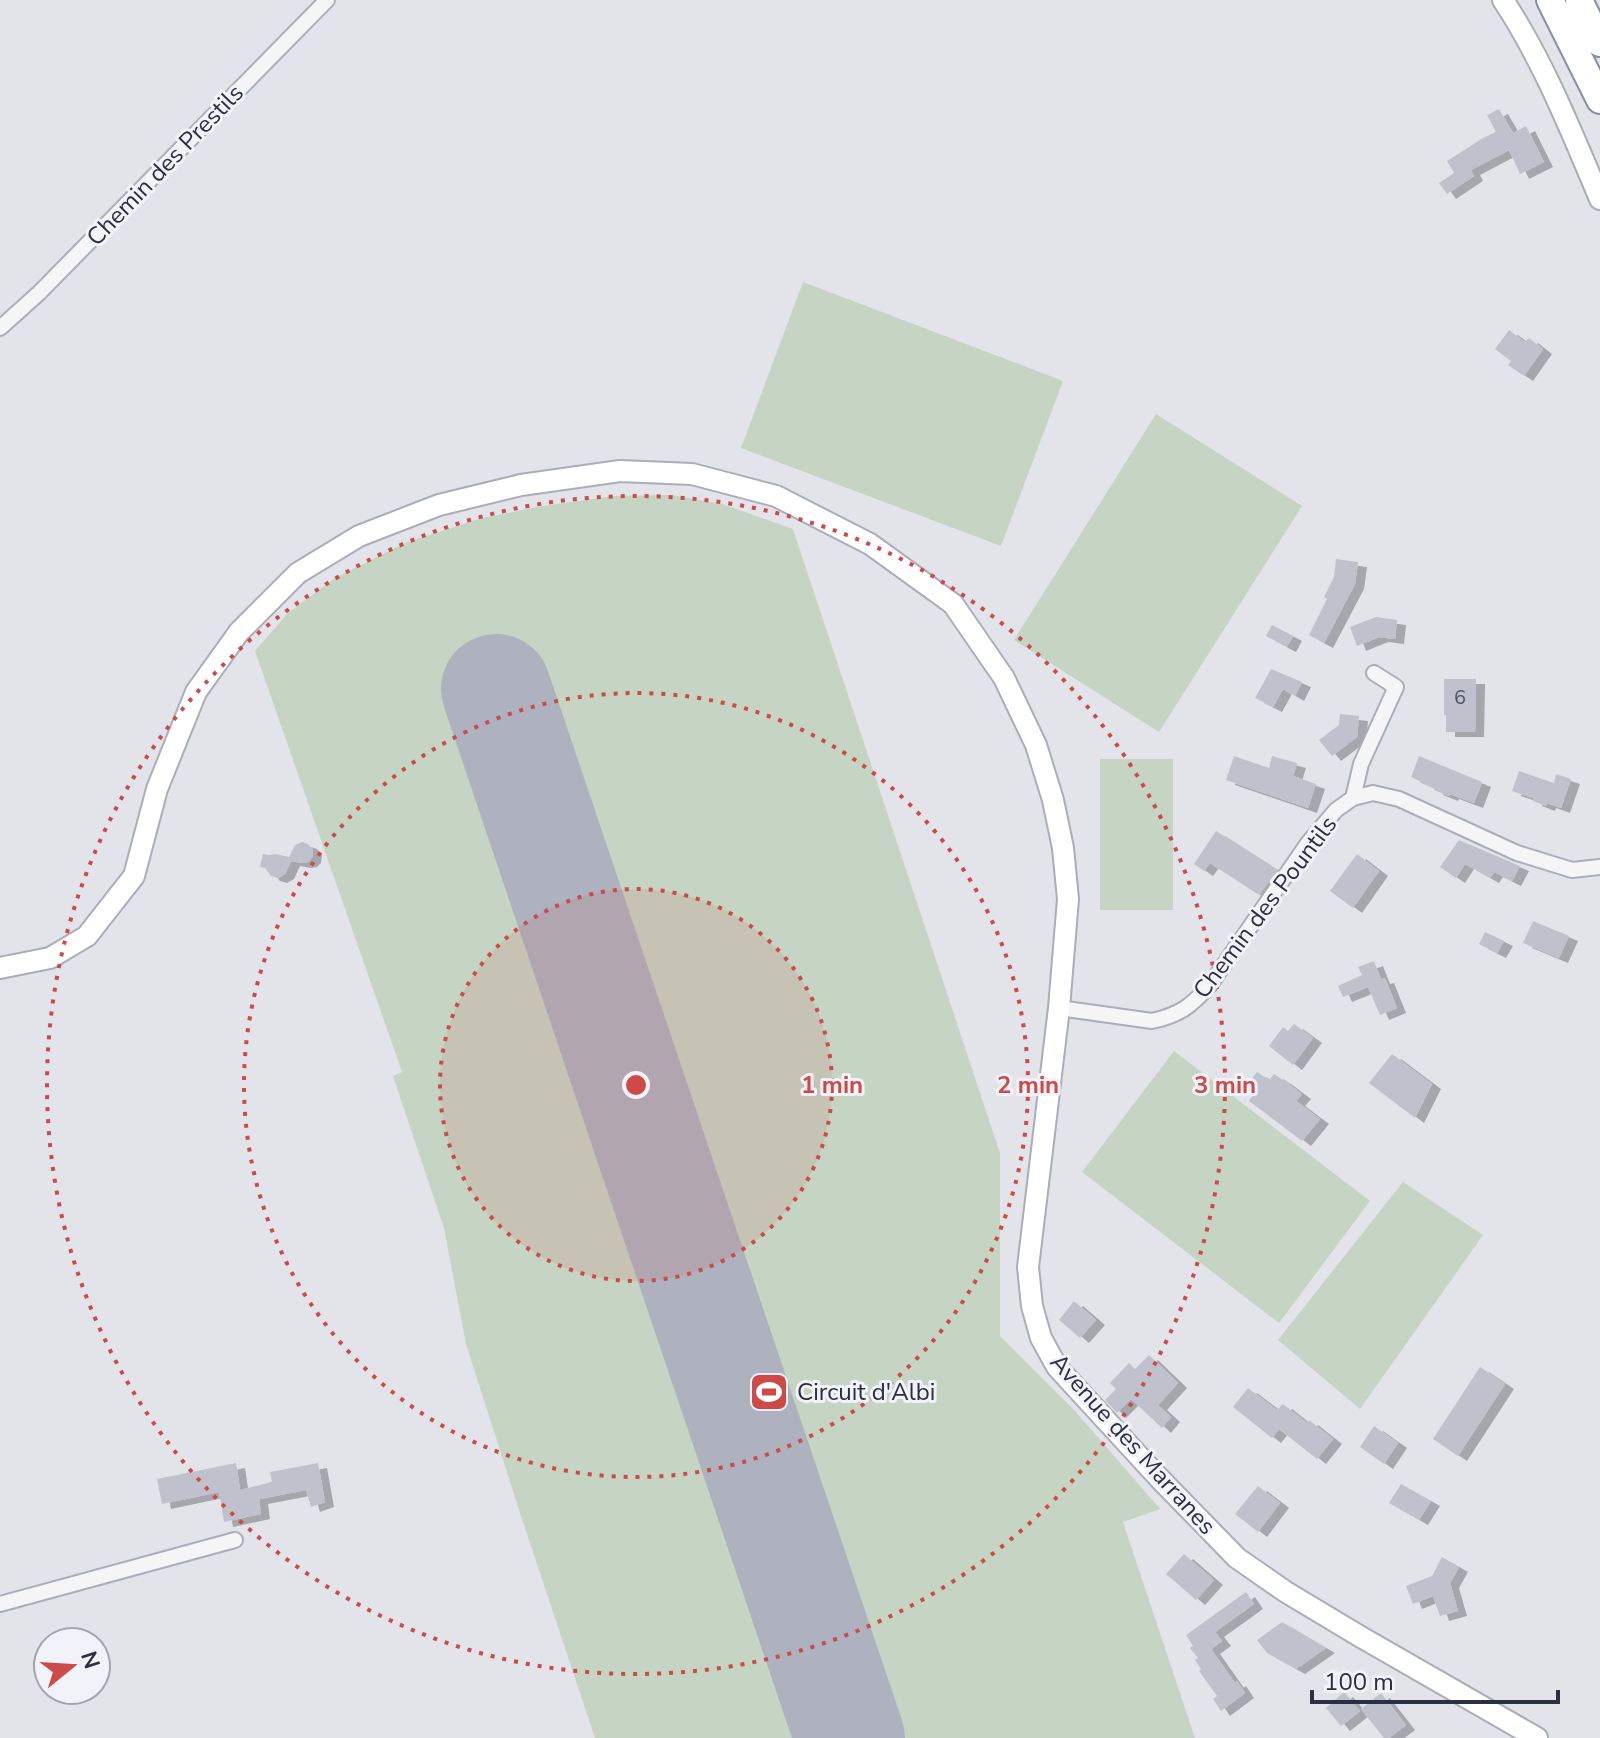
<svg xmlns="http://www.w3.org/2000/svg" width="1600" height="1738" font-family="'Nunito Sans',sans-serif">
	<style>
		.green { fill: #c5d4c3; fill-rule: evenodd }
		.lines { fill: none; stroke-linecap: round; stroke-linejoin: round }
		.runway { stroke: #aeb2bf; stroke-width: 110 }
		.building { fill: #bfc2cd; filter: url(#shadow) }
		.street-casing { stroke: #abaeb8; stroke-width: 18 }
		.secondary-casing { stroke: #abaeb8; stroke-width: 24 }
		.highway-casing { stroke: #898fa1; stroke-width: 30 }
		.street { stroke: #f5f5f8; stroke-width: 14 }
		.secondary { stroke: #fff; stroke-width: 20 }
		.highway { stroke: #fff; stroke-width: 26 }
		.ring { fill: none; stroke: #cd4a49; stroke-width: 4; stroke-dasharray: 4 8 }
		.labels { text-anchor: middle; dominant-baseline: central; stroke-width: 6; stroke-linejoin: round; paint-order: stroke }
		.number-label { font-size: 20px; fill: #4f5465 }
		.street-label { font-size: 24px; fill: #2a2f42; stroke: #f2f3f8 }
		.poi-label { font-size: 24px; fill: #2a2f42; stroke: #f2f3f8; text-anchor: start }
		.centre { fill: #cd4a49; stroke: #f2f3f8; stroke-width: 4 }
		.ring-label { font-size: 24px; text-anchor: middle; font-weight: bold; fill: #cd4a49; stroke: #f2f3f8; stroke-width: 6; stroke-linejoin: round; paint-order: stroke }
	</style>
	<defs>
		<filter id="shadow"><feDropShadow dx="9" dy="5" stdDeviation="0" flood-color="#0004"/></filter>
	</defs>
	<rect width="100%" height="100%" fill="#e2e4ea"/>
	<path class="green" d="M803 282 1063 381 1001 546 741 448Z
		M1156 414 1302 506 1159 732 1014 640Z
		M671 495 722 504 793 529 1000 1153V1336L1075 1411 1160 1509 1123 1522 1195 1738H595L521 1516 466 1344 444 1228 393 1076 402 1072 255 651 288 613 335 578 405 543 482 518 543 506 614 496ZM534 676 731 1266 661 1292 460 701Z
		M1100 759H1173V910H1100Z
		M1174 1051 1370 1201 1279 1323 1082 1172Z
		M1403 1182 1483 1235 1360 1409 1278 1340Z"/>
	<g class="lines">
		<path class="runway" d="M496 689 850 1738"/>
	</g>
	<path class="building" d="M1499 109 1513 133 1526 126 1544 162 1520 174 1509 150 1471 170 1474 176 1447 194 1439 183 1454 173 1447 161 1483 138 1496 132 1487 115Z
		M1509 330 1525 342 1529 338 1543 349 1524 376 1508 365 1511 361 1495 349Z
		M1336 559 1358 562 1355 584 1324 643 1309 635 1327 599 1324 597 1334 577Z
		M1376 617 1397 620 1395 639 1379 637 1357 646 1350 627Z
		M1272 625 1293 636 1287 647 1266 636Z
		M1271 669 1302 682 1295 696 1283 689 1273 707 1255 698Z
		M1444 679H1476L1475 732H1446V715H1444Z
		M1340 714 1359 716 1357 737 1332 756 1319 740 1339 725Z
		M1234 756 1269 768 1272 756 1297 763 1293 776 1316 784 1308 808 1226 780Z
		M1419 756 1482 782 1474 803 1450 794 1449 796 1434 790 1435 788 1411 777Z
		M1519 771 1554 783 1556 774 1571 779 1561 808 1547 803 1546 806 1533 801V798L1512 791Z
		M1216 831 1277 870 1259 895 1210 863 1204 871 1194 864Z
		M1459 840 1520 866 1512 881 1494 872 1490 878 1465 864 1456 878 1440 867Z
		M302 842 308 844 313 850 312 858 308 862 302 863 291 861 285 874 278 878 271 876 265 868 260 867 263 854 269 855 276 854 289 857 295 845Z
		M1357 854 1379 871 1353 908 1330 891Z
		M1533 921 1569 936 1559 958 1523 943Z
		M1485 932 1504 941 1497 953 1479 944Z
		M1374 961 1381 979 1385 978 1397 1008 1380 1015 1368 987 1343 997 1338 986 1362 975 1358 967Z
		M1294 1024 1313 1038 1293 1065 1269 1046 1283 1027 1288 1031Z
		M1392 1054 1432 1084 1415 1118 1369 1083Z
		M1257 1072 1269 1080 1274 1074 1286 1082 1302 1094 1296 1101 1320 1119 1302 1141 1249 1101 1254 1094 1245 1087Z
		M1074 1301 1096 1320 1080 1338 1059 1320Z
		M1149 1355 1178 1383 1158 1405 1171 1417 1162 1428 1131 1399 1117 1413 1105 1400 1116 1389 1110 1383 1129 1363 1135 1369Z
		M1480 1367 1505 1384 1458 1456 1433 1439Z
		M1248 1388 1277 1410 1283 1404 1307 1423 1309 1420 1333 1439 1317 1459 1279 1429 1272 1438 1233 1407Z
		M1374 1426 1398 1443 1384 1464 1360 1447Z
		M236 1463 240 1490 272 1482 270 1472 318 1463 325 1502 311 1507 306 1490 259 1499 261 1514 224 1522 219 1492 162 1504 157 1479Z
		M1401 1484 1431 1501 1419 1520 1389 1503Z
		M1258 1486 1280 1503 1258 1532 1235 1514Z
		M1184 1554 1214 1580 1196 1600 1166 1574Z
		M1442 1557 1459 1567 1450 1583 1458 1611 1440 1616 1433 1596 1413 1604 1406 1586 1432 1576Z
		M1246 1592 1254 1604 1215 1632 1222 1641 1211 1649 1235 1683 1237 1681 1245 1693 1221 1711 1213 1699 1217 1696 1199 1671 1201 1669 1195 1660 1198 1658 1190 1648 1193 1646 1186 1635Z
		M1282 1622 1326 1648 1296 1669 1267 1653 1257 1640Z
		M1344 1692 1360 1711 1341 1726 1326 1708Z
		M1381 1693 1406 1725 1389 1738H1384L1361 1709Z"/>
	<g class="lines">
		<g class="street-casing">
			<path id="street" d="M0 328 39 293 327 0
				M1353 798 1361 764 1396 687 1374 673
				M1059 1008 1152 1021C1180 1015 1191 1006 1210 985L1308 843 1336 810 1353 798 1373 793 1399 799 1517 853 1572 870 1600 867
				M0 1604 235 1540"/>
		</g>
		<g class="secondary-casing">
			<path id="secondary" d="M1503 0C1544 62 1571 131 1600 199
				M0 968 50 958 87 936 134 876 157 789 196 692 239 632 298 573 359 536 439 505 521 485 620 471 692 474 776 496 870 544 953 604 1004 678 1036 745 1053 800 1063 848 1068 899 1059 1008 1028 1267 1032 1306 1041 1338 1057 1367 1159 1478 1237 1558 1286 1592 1361 1637 1537 1738"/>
		</g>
		<g class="highway-casing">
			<path id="highway" d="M1550 0 1600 100
				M1579 0 1600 43"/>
		</g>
		<use href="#street" class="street"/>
		<use href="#secondary" class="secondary"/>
		<use href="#highway" class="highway"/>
	</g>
	<circle cx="636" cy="1085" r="196" fill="#cd4a49" fill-opacity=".12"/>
	<g class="ring">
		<circle cx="636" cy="1085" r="196"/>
		<circle cx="636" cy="1085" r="392"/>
		<circle cx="636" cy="1085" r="589"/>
	</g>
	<defs>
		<g id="stadium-square" transform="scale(2)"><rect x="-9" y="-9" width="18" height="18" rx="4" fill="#cd4a49" stroke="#f2f3f8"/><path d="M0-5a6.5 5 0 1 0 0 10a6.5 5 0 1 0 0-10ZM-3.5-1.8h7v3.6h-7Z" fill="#fff"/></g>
	</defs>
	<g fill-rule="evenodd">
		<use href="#stadium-square" x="769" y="1392"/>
	</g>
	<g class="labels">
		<g class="number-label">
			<text x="1460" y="697">6</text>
		</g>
		<g class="street-label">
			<text transform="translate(165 165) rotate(-46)">Chemin des Prestils</text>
			<text transform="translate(1265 907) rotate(-53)">Chemin des Pountils</text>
			<text transform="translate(1133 1444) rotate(48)">Avenue des Marranes</text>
		</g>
		<g class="poi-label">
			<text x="797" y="1392">Circuit d'Albi</text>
		</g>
	</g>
	<circle cx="636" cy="1085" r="12" class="centre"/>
	<g class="ring-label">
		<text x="832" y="1093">1 min</text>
		<text x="1028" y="1093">2 min</text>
		<text x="1225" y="1093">3 min</text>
	</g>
	<g transform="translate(72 1666) rotate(72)"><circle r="38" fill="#f2f3f8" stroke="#a2a5af" stroke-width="2"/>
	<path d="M0-6L14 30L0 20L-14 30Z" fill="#cd4a49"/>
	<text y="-12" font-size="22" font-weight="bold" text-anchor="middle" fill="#2a2f42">N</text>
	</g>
	<path d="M1312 1690v12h246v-12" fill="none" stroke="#2a2f42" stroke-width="4"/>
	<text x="1324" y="1690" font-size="24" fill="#2a2f42" stroke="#f2f3f8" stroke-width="6" paint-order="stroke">100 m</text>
</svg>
